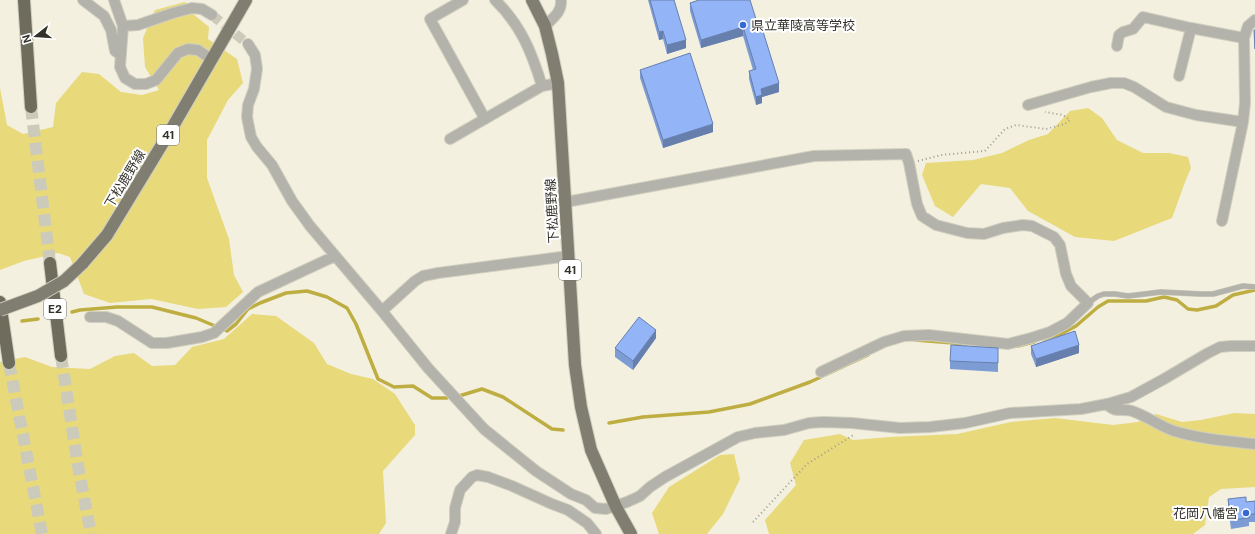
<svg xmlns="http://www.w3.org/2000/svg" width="1255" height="534" font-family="'DM Sans','Noto Sans JP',sans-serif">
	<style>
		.green { fill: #e8d97b }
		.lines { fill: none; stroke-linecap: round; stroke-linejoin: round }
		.stream { stroke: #beae42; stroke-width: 3.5 }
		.street-tunnel { stroke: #cccabb; stroke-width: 10; stroke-dasharray: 10 5; stroke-linecap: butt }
		.highway-tunnel { stroke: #cccabb; stroke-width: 12; stroke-dasharray: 12 6; stroke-linecap: butt }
		.lane-casing { stroke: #d0cebe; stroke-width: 6 }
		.street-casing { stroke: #d0cebe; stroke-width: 12 }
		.primary-casing { stroke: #d0cebe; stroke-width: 14 }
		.highway-casing { stroke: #d0cebe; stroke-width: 14 }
		.path { stroke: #9f9d90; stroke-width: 2; stroke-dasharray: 1 3; stroke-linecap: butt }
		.lane { stroke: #b3b2ab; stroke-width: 5 }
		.street { stroke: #b3b2ab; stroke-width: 10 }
		.primary { stroke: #807e71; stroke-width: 12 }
		.highway { stroke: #6e6c5d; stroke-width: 12 }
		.primary-bridge-casing { stroke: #d0cebe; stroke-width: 14; stroke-linecap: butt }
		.primary-bridge { stroke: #807e71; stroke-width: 12 }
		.wall { fill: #7e9cd4 }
		.shaded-wall { fill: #677fad }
		.building { fill: #93b5f7; stroke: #677fad }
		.poi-dot { fill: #3567d7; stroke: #fff; stroke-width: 1.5 }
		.labels { text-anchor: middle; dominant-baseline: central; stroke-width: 4; stroke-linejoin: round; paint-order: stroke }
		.shield { fill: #fff; stroke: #706f6a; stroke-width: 1 }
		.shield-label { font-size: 12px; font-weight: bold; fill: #32312a }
		.poi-label { font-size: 13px; fill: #32312a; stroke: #fff; text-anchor: start }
		.street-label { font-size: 13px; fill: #32312a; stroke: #fff }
	</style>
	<rect width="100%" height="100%" fill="#f3f0df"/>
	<path class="green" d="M185 2 193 14 209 27 208 39 237 59 243 83 228 100 207 140V178L229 239 234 275 243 292 226 307 198 309 151 299 110 303 84 294 70 257 58 253 24 261 0 270V88L7 125 23 134 53 127 56 103 82 72 99 74 121 92 142 95 159 90 145 67 143 38 155 10Z
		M1088 108 1102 118 1117 140 1143 153H1169L1188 157 1191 168 1185 182 1172 218 1114 241 1075 237 1028 211 1010 188 981 184 953 217 935 206 922 175 926 163 973 160 1002 153 1029 140 1048 134 1070 111Z
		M252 314 276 316 314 343 327 364 351 374 373 379 395 394 415 425V435L383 471 386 523 379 534H0V362L25 357 52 367 90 369 115 356 134 353 152 366 175 365 192 347 224 339Z
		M1234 413 1255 414V487L1221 489 1209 497 1205 525 1193 534H769L765 520 796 485 790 463 804 440 840 434 853 440 890 437 957 434 1011 422 1055 418 1113 425 1138 422 1156 414 1182 422 1201 420Z
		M734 454 740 479 723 514 707 534H659L652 513 669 487 720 455Z"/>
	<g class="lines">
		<path class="stream" d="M72 312 80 310 117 307H152L196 318 227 331 236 324 248 309 260 303 286 293 307 291 327 297 347 308 356 324 378 379 394 387 413 386 432 398H447
			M22 321 38 319
			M1043 339 1061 334 1076 326 1098 307 1108 301H1146L1164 297 1177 300 1188 309 1197 310 1216 306 1233 295 1255 290
			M915 340 966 344
			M1018 346 1034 342
			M459 396 482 389 503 397 552 429 563 430
			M609 423 643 417 709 412 750 404 810 382 868 355"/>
		<path class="street-tunnel" d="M212 15 248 44"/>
		<path class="highway-tunnel" d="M31 107 50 263
			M61 356 78 466 91 534
			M9 363 42 534"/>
		<g class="lane-casing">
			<path id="lane" d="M1088 303 1098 296 1104 294H1115L1128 296 1161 292 1200 294H1213L1243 286 1255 287"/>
		</g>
		<g class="street-casing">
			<path id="street" d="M83 0 104 16 111 30 115 51 121 55
				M114 0 123 26 120 67 125 78 135 84H146L156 80 178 53 188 49 198 50 211 59
				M463 0 430 19 485 119
				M495 0C521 25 532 53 542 86
				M123 26 138 25 173 13 192 8 202 9 212 15
				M545 26C553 18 562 12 561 0
				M248 44 255 55 257 69 254 89 248 105 247 117 251 137 257 147 272 165 292 201 310 226 382 311 428 368 484 429 536 471 571 494 586 500 595 508 606 509 627 502 640 496 650 487 665 477 738 437 755 433 784 430 809 423 823 422 852 423 900 428 930 427 965 423 1010 413 1081 409 1107 404 1131 397 1164 379 1208 353 1220 347 1231 346H1255
				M1117 46 1119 35 1123 32 1133 29 1143 17 1191 28 1244 38
				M1179 76 1191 28
				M1028 105 1091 87 1111 83H1124L1134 87 1166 107 1196 115 1243 122
				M450 139 542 86 558 83
				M566 202 814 156 906 154 909 163 917 204 922 216 936 225 967 233 984 234 1003 228 1023 225 1032 226 1054 237 1060 245 1066 274 1071 286 1088 303 1067 323 1050 332 1031 338 1008 344 929 335 904 336 884 342 821 372
				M1222 221 1243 122 1245 103 1244 38 1248 26 1255 20
				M382 311 415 281 423 276 438 273 569 256
				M90 317H106L118 321 152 343H167L202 337 214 333 258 292 335 256
				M1107 404C1115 414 1122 408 1132 411 1147 416 1159 426 1174 431 1200 439 1228 441 1255 444
				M451 534 455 522V508L460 490 472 477 477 475 488 477 512 486 552 504 568 510 587 523 596 534"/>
		</g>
		<g class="primary-casing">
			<path id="primary" d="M532 0 545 26 552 54 558 83 575 365 581 407 591 450 616 507 631 534
				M82 264 107 235 172 128 246 0"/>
		</g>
		<g class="highway-casing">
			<path id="highway" d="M24 0 31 107
				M50 263 61 356
				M0 302 9 363"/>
		</g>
		<path class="path" d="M918 161 941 155 985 151 1005 129 1016 125 1046 129 1065 124 1070 120 1063 115 1045 112
			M753 522 807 464 855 434"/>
		<use href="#lane" class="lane"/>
		<use href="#street" class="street"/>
		<use href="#primary" class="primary"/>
		<use href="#highway" class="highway"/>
		<g class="primary-bridge-casing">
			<path id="primary-bridge" d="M0 310 38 296 64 281 82 264"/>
		</g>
		<use href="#primary-bridge" class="primary-bridge"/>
	</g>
	<path class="wall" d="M648 0H674L686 48 667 54 663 39 659 40Z
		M690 3 756 26 779 92 762 97V103L756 105 749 79V71L753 70 743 36 701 48 690 11Z
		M640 70 713 132 663 148 640 78Z
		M656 338 633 370 615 357V348Z
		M1031 346 1079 353 1036 367 1031 354Z
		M998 356V372L950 369V361Z
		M1228 499 1246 502 1255 501V522H1249V526L1231 529 1228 507Z"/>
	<path class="shaded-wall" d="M756 19V27L751 29V20Z
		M743 27V36L701 48V40Z
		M663 31V39L659 40V32Z
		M686 40V48L667 54V45Z
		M779 83V92L762 97V103L756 105V97L761 89Z
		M713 124V132L663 148V140Z
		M656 330V338L633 370V361Z
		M1079 345V353L1036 367V359Z"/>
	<path class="building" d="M650 0H674L686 40 667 45 663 31 659 32Z
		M699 0H750L756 19 751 20 753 27 761 25 779 83 761 89 762 95 756 97 749 71 756 69 743 27 701 40 690 3Z
		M1254 30H1255V49Z
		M690 53 713 124 663 140 640 70Z
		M639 317 656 330 633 361 615 348Z
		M1075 331 1079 345 1036 359 1031 346Z
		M951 345 998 348V363L950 361Z
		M1246 497V502L1255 501V514H1249V518L1231 520 1228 499Z"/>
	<g class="poi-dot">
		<circle cx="743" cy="25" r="4"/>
		<circle cx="1246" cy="513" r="4"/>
	</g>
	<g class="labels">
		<g class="shield">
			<rect x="157" y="125" width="22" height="20" rx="3"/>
			<rect x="559" y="260" width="22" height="20" rx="3"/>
			<rect x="44" y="299" width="22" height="20" rx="3"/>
		</g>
		<g class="shield-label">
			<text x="168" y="135">41</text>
			<text x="570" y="270">41</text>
			<text x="55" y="309">E2</text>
		</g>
		<g class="poi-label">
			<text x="751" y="25">県立華陵高等学校</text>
			<text x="1238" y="513" text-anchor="end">花岡八幡宮</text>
		</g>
		<g class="street-label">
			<text transform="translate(125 179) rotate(-59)">下松鹿野線</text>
			<text transform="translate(552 211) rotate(-93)">下松鹿野線</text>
		</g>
	</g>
	<g transform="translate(36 36) rotate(253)" stroke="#ffffff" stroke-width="3" paint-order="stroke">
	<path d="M0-3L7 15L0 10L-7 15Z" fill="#32312a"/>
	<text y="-6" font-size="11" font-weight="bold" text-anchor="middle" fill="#32312a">N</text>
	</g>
</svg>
